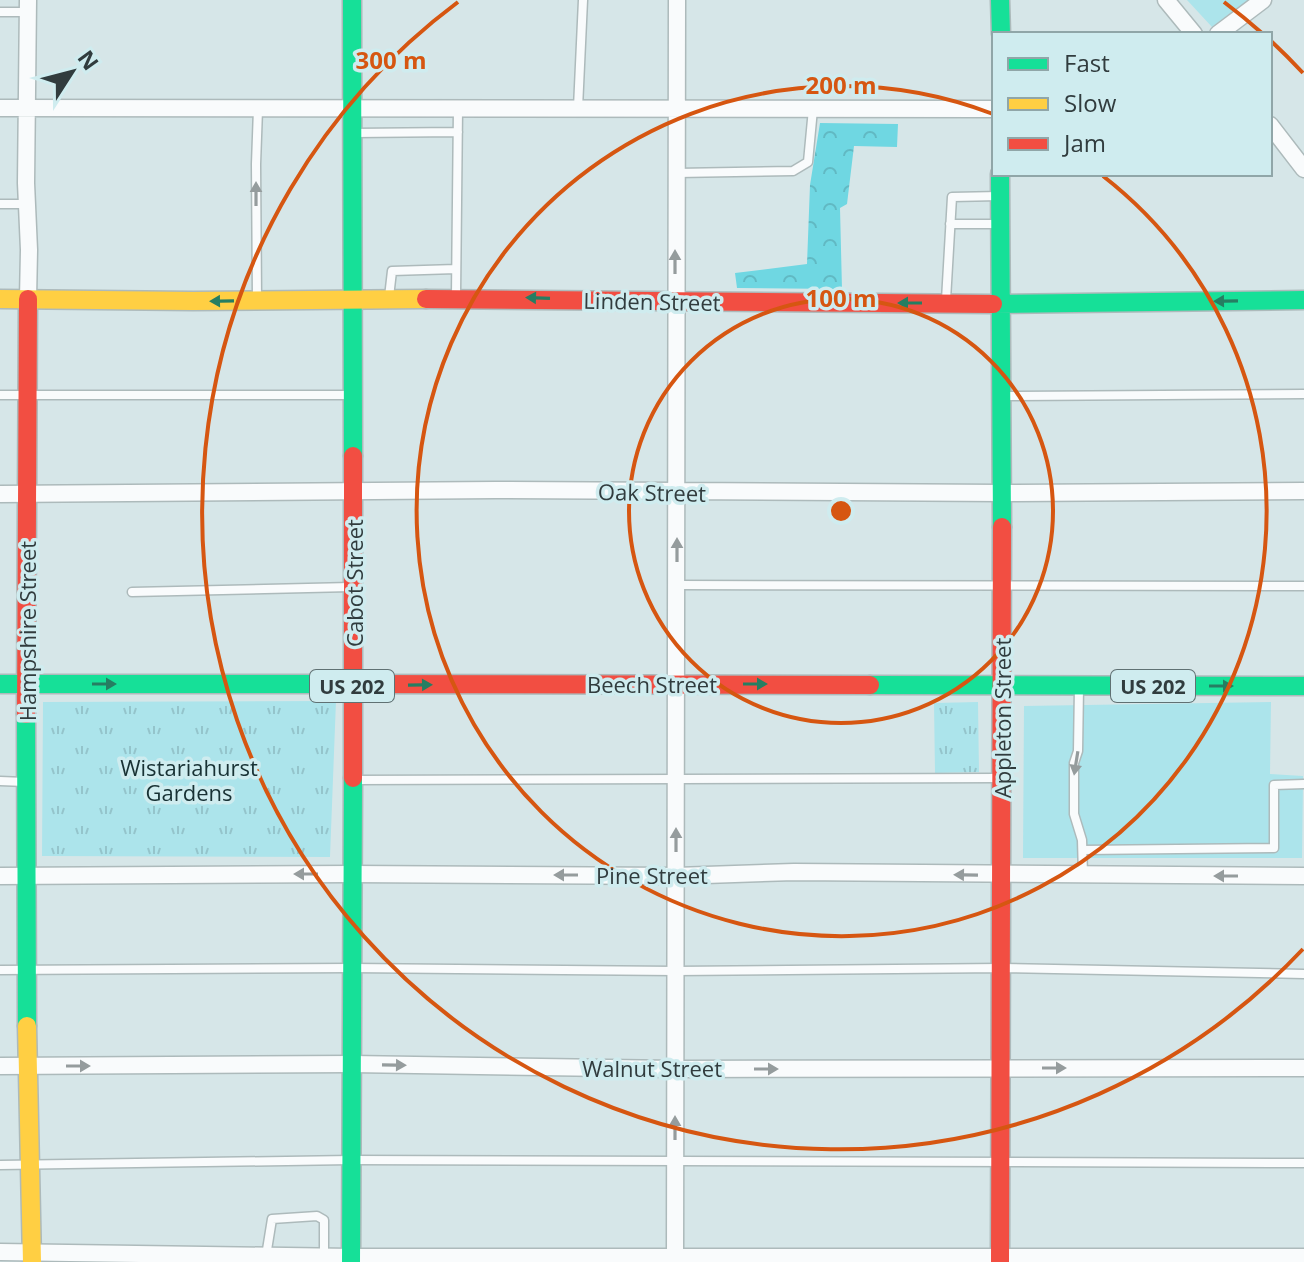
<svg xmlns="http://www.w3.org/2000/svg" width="1304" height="1262" font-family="'Open Sans',sans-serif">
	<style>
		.green { fill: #ace4eb }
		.forest { fill: url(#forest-crowns) }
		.park { fill: url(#park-tufts) }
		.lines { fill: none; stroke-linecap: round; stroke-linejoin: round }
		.lane-casing { stroke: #adbabb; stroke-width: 11 }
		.street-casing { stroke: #adbabb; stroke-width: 19 }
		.fast-casing { stroke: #adbabb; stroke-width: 21 }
		.slow-casing { stroke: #adbabb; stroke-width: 21 }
		.jam-casing { stroke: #adbabb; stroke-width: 21 }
		.lane { stroke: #f9fbfc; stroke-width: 8 }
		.street { stroke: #f9fbfc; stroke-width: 16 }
		.fast { stroke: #16e098; stroke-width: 18 }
		.slow { stroke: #ffcf43; stroke-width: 18 }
		.jam { stroke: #f24e42; stroke-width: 18 }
		.oneway { fill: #959c9d }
		.oneway2 { fill: #267e62 }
		.ring { fill: none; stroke: #d65611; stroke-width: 4 }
		.labels { text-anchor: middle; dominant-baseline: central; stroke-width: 7; stroke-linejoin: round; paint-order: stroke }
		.shield { fill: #cfecef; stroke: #607173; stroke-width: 2 }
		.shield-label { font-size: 20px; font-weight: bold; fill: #313c3e }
		.street-label { font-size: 22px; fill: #313c3e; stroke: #cfecef }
		.park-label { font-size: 22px; fill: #183134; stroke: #cfecef }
		.centre { fill: #d65611; stroke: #cfecef; stroke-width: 4 }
		.ring-label { font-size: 24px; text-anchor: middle; font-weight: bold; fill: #d65611; stroke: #cfecef; stroke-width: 7; stroke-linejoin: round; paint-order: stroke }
	</style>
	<defs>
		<pattern id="forest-crowns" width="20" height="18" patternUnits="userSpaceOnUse" patternTransform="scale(2)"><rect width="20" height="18" fill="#6fd7e2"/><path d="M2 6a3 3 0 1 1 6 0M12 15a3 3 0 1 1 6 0" fill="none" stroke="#61b9c3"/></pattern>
		<pattern id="park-tufts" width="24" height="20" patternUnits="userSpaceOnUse" patternTransform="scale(2)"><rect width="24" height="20" fill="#ace4eb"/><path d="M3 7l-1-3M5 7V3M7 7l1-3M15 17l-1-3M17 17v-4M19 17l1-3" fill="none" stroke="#94c4cb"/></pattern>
	</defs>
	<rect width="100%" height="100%" fill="#d6e6e8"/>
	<path class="green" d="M1187 0H1248L1212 27Z
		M1271 702 1270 774 1303 776 1302 858H1023L1024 706Z"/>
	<path class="forest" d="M820 123 898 124 897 147 854 146 847 204 840 208 842 289 737 288 735 273 807 264 810 185Z"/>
	<path class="park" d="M336 701 330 857 42 856 43 702Z
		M978 702 979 772 935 773 934 703Z"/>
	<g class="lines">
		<g class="lane-casing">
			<path id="lane" d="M0 12H27
				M578 108 583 0
				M354 133 458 132
				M677 173 793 171 808 162 813 109
				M0 204H27
				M950 224H997
				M456 295 458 109
				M389 297 392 271 456 269
				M257 299 256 164 258 109
				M946 300 952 197 999 196
				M0 395H351
				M1001 396 1304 394
				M677 585 1304 586
				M132 592 351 587
				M1079 687 1078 751 1074 763V814L1082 840 1083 875
				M354 780 1000 778
				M0 781 25 782
				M1083 850 1274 848V785L1304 784
				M0 970 352 968 675 971 1001 968 1304 974
				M0 1165 351 1160 1304 1163
				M266 1256 272 1219 317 1216 324 1220V1256"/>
		</g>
		<g class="street-casing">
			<path id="street" d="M1166 0 1194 34
				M1218 34 1263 0
				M0 108 994 109
				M1270 125 1304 169
				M28 299 29 250 26 183 28 0
				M0 494 495 490 1002 493 1304 491
				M0 876 352 874 676 876 794 872 1304 876
				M0 1066 352 1064 675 1069 1304 1068
				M0 1252 351 1257H1304
				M675 1262 677 0"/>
		</g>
		<g class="fast-casing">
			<path id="fast" d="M352 0 353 456
				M1000 0 1001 34
				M1000 174 1002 527
				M993 304 1304 300
				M0 684H322
				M870 685 1304 686
				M26 714 27 1026
				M351 1262 353 778"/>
		</g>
		<g class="slow-casing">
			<path id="slow" d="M0 299 193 301 426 299
				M27 1026 32 1262"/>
		</g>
		<g class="jam-casing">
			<path id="jam" d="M426 299 993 304
				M353 456V778
				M322 684 870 685
				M26 714 28 299
				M1000 1262 1002 527"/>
		</g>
		<use href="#lane" class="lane"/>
		<use href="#street" class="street"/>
		<use href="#fast" class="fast"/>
		<use href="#slow" class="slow"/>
		<use href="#jam" class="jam"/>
	</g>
	<defs><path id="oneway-solid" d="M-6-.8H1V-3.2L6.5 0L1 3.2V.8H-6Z" transform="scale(2)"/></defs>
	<g class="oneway">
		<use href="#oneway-solid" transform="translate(256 194) rotate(-90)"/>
		<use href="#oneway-solid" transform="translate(675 262) rotate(-90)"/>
		<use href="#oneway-solid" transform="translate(677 550) rotate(-90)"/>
		<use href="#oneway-solid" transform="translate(1076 763) rotate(99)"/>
		<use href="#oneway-solid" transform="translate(676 840) rotate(-90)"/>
		<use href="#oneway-solid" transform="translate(306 874) rotate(180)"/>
		<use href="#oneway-solid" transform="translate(566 875) rotate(-180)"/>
		<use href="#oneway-solid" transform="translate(966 875) rotate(-179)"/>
		<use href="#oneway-solid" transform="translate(1226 876) rotate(-180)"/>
		<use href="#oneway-solid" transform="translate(394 1065) rotate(1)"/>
		<use href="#oneway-solid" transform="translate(78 1066)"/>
		<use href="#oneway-solid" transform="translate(1054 1068)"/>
		<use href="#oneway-solid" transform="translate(766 1069)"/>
		<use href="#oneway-solid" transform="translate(675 1128) rotate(-90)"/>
	</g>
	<g class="oneway2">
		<use href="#oneway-solid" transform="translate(538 298) rotate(-178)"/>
		<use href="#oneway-solid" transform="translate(222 301) rotate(179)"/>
		<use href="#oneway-solid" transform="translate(1226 301) rotate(179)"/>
		<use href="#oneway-solid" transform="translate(910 303) rotate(-180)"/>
		<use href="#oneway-solid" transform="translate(104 684)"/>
		<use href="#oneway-solid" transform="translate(755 684)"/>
		<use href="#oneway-solid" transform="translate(420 685) rotate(-1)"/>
		<use href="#oneway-solid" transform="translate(1221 686)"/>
	</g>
	<g class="ring">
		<circle cx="841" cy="511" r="212"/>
		<path d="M1103 176A425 425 0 1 1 993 114"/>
		<path d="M1303 949A637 637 0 1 1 458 2M1224 2A637 637 0 0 1 1263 34M1271 41A637 637 0 0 1 1303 73"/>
	</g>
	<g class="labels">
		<g class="shield">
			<rect x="310" y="670" width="84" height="32" rx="6"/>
			<rect x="1111" y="670" width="84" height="32" rx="6"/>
		</g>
		<g class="shield-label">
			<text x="352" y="686">US 202</text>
			<text x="1153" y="686">US 202</text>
		</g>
		<g class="street-label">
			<text transform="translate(652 301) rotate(1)">Linden Street</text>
			<text transform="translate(652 492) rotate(1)">Oak Street</text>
			<text transform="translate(354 583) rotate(-90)">Cabot Street</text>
			<text transform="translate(27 631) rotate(-90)">Hampshire Street</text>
			<text x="652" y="684">Beech Street</text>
			<text transform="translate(1002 718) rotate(-90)">Appleton Street</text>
			<text x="652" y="875">Pine Street</text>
			<text x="652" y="1068">Walnut Street</text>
		</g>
		<g class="park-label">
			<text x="189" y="767">Wistariahurst<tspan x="189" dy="25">Gardens</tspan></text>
		</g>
	</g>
	<circle cx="841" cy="511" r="12" class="centre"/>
	<g class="ring-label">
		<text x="391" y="69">300 m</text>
		<text x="841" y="94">200 m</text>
		<text x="841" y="307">100 m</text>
	</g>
	<rect x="992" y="32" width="280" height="144" fill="#cfecef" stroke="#90a6a8" stroke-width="2"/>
	<rect x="1008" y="58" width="40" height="12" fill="#16e098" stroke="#90a6a8" stroke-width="2"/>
	<text x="1064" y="72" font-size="24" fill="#313c3e">Fast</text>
	<rect x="1008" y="98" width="40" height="12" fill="#ffcf43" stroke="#90a6a8" stroke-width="2"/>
	<text x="1064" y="112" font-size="24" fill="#313c3e">Slow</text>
	<rect x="1008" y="138" width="40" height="12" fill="#f24e42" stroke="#90a6a8" stroke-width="2"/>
	<text x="1064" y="152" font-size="24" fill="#313c3e">Jam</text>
	<g transform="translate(72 72) rotate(54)" stroke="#cfecef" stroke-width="6" paint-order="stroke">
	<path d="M0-6L14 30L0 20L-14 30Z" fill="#313c3e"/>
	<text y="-12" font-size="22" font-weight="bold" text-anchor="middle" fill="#313c3e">N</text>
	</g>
</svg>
